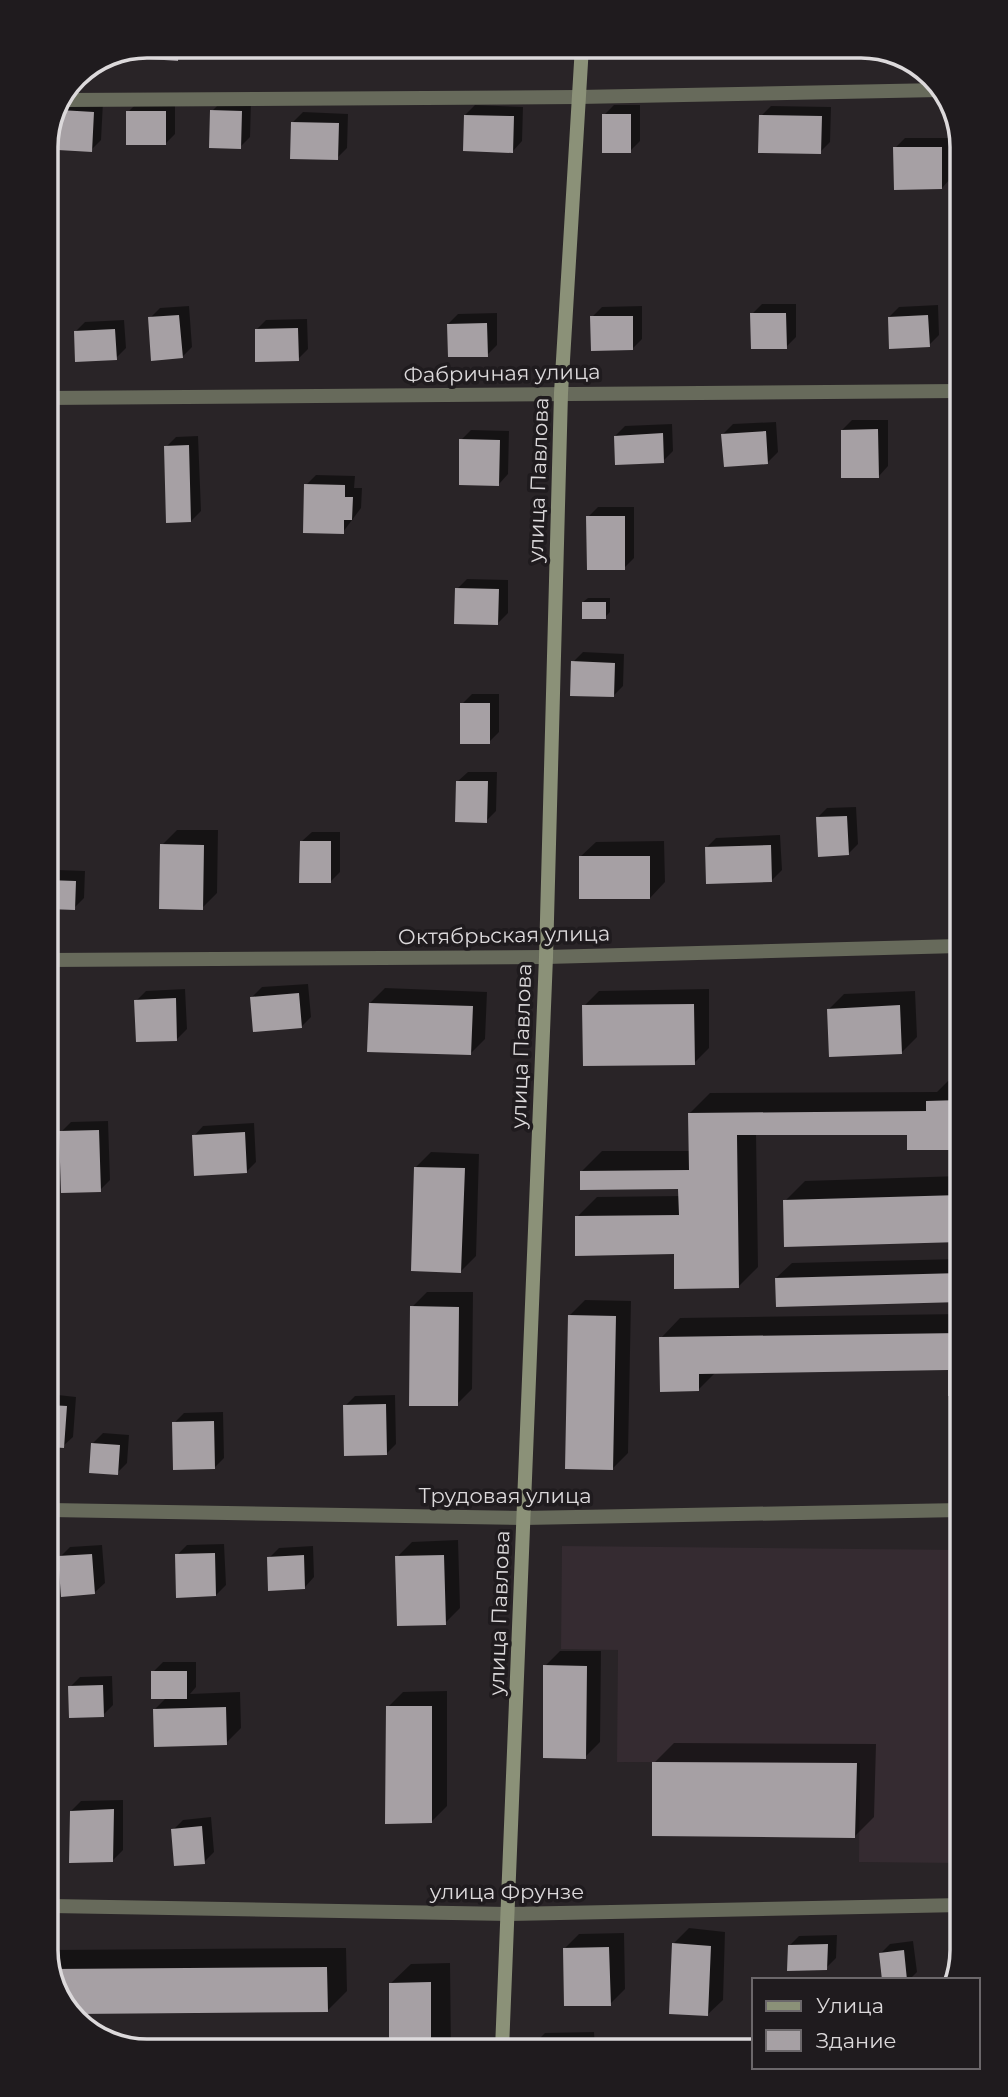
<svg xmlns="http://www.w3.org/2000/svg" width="1008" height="2097" font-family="Montserrat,sans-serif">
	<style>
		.built { fill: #352b31 }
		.shadow { fill: #0007 }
		.building { fill: #a6a0a4 }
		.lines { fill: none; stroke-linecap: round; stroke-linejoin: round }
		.street { stroke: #676a5b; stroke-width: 14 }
		.secondary { stroke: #8b9178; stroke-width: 14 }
		.labels { text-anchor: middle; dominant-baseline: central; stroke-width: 7; stroke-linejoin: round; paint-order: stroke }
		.street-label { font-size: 21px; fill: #dcd9db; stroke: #1f1b1e }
		.rim { fill: none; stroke: #dcd9db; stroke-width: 3.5 }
	</style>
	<rect width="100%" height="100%" fill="#292427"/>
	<path class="built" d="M562 1546 961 1550 962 1863 859 1862 860 1763 617 1762 618 1650 561 1649Z"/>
	<path class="shadow" d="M152 46H188L177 59 152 58Z
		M72 101 103 102 101 140 91 150 62 111Z
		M222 101 251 102 250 137 240 147 212 111Z
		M138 102H175V134L165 144 128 112Z
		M475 105 523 107 522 141 513 151 465 115Z
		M614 105H640V141L630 151 604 115Z
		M771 106 831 107 830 142 820 152 761 116Z
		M303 112 348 114 347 148 337 158 293 122Z
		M905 138H951V178L942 188 895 148Z
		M762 304H796V337L786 347 752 314Z
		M938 305 939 335 929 345 889 317 899 307Z
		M189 306 192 347 182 357 150 318 160 308Z
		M642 306V339L632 349 592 317 602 307Z
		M497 313V345L487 355 448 324 458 314Z
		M307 319 308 349 298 359 256 330 266 320Z
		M124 320 126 348 116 358 75 332 85 322Z
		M852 420H888V466L879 476 842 430Z
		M776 422 778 452 768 462 723 434 733 424Z
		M672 424 673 451 663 461 615 436 625 426Z
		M471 430 509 431 508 474 499 484 461 440Z
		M958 431V464H957L956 433Z
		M198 436 201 511 191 521 166 447 176 437Z
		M316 475 355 476 354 488H362L361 508 343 532 306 485Z
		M598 507H634V558L624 568 588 517Z
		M467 579 508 580V613L498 623 457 589Z
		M588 598H610V612L605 617 583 602Z
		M583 652 624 654 623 686 613 696 573 662Z
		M472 694H499V732L489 742 462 704Z
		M468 772H497L496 811 486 821 458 781Z
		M856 807 858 844 848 854 817 818 827 808Z
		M177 830H218L217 893 202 908 162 845Z
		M312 832H340V872L330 882 302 841Z
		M780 835 782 870 772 880 706 848 716 838Z
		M664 841 665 882 650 898 580 857 596 842Z
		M58 870 85 871 84 898 74 908 48 907V880Z
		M308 984 311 1017 301 1027 252 997 262 987Z
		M385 988 487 992 485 1039 470 1054 370 1003Z
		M185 989 187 1029 177 1039 136 1001 146 991Z
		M709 989V1048L694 1063 584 1006 599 991Z
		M915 991 917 1037 902 1052 829 1009 844 994Z
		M948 1081H960V1148H908V1133H756L758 1267 738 1287 676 1253 577 1217 597 1197 680 1196V1187L582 1171 602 1151H690V1113L710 1093 937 1092Z
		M108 1121 110 1180 100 1190 61 1132 71 1122Z
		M254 1123 256 1162 246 1172 194 1136 203 1126Z
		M431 1152 479 1154 476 1256 461 1271 416 1167Z
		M960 1176V1240L786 1245 785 1201 805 1181Z
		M960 1259 961 1300 776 1278 792 1263Z
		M427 1292H473L472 1389 457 1404 412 1307Z
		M585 1300 631 1301 628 1453 613 1468 570 1315Z
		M961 1314V1394L949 1368 716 1372 699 1389 661 1338 680 1318Z
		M49 1394 76 1397 73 1437 63 1446 49 1445Z
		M395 1395 396 1444 386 1454 345 1406 355 1396Z
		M223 1412 224 1458 214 1468 174 1423 184 1413Z
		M103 1433 129 1435 127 1463 117 1473 93 1443Z
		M458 1540 460 1608 445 1623 397 1557 412 1542Z
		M224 1544 226 1585 216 1595 177 1555 187 1545Z
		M102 1545 105 1583 95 1592 60 1557 70 1547Z
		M313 1546 314 1577 305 1587 269 1558 279 1548Z
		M560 1651H601L600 1742 585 1757 545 1666Z
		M163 1662H196V1687L190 1694 240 1692 241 1728 226 1743 154 1710 167 1697 153 1672Z
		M112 1676 113 1705 103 1715 70 1687 80 1677Z
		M447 1691V1806L432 1821 388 1707 403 1692Z
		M674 1743 876 1744 874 1817 854 1837 654 1763Z
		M123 1800V1850L113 1860 71 1811 81 1801Z
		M211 1817 214 1852 204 1862 173 1830 183 1820Z
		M689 1928 725 1932 723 2000 707 2015 674 1943Z
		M624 1933 625 1989 610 2004 564 1949 579 1934Z
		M837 1935 836 1958 826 1968 789 1946 799 1936Z
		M913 1941 917 1972 909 1980H884L880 1954 890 1944Z
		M346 1948 347 1991 327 2011 72 2013 51 1983V1950Z
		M450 1963 451 2049H391V1983L411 1964Z
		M594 2032 595 2048H535V2043L545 2033Z"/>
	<path class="building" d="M150 46H179L178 61 150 59Z
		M60 110 94 112 92 152 58 150Z
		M210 110 242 111 241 149 209 148Z
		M126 111H166V145H126Z
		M602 114H631V153H602Z
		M464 115 514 116 513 153 463 151Z
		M759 115 822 116 821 154 758 153Z
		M291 122 339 123 338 160 290 159Z
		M893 147H942V189L894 190Z
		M750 313H786L787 349H751Z
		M179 315 183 358 151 361 148 317Z
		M928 315 930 347 889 349 888 317Z
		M590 316H633V350L591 351Z
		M487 323 488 357H448L447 324Z
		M298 328 299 361 255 362V329Z
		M115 329 117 360 75 362 74 331Z
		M878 429 879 478H841V430Z
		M766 431 768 464 724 467 721 434Z
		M663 433 664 463 615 465 614 436Z
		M459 439 500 440 499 486 459 485Z
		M189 445 191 522 166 523 164 446Z
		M304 484 345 485V497H353L352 520H344V534L303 533Z
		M586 516H625V570H587Z
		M455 588 499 589 498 625 454 624Z
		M582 602H606V619H582Z
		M571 661 615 663 614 697 570 696Z
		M460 703H490V744H460Z
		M456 781H488L487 823 455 822Z
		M847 816 849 855 818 857 816 817Z
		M300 841H331V883H299Z
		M160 844 204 845 203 910 159 909Z
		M771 845 772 882 706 884 705 847Z
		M579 856H650V899H579Z
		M951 862H959V888H952Z
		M48 880 76 881 75 910 48 909Z
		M299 993 302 1028 253 1032 250 997Z
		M176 998 177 1041 136 1042 134 1000Z
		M369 1003 473 1006 471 1055 367 1052Z
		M694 1004 695 1065 583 1066 582 1005Z
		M900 1005 902 1054 829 1057 827 1009Z
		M960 1100V1150H907V1135H737L739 1288 674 1289V1254L575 1256V1216L679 1215 678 1189 580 1190V1171L689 1170 688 1113 926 1111V1101Z
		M99 1130 101 1192 61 1193 59 1131Z
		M245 1132 247 1173 194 1176 192 1135Z
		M414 1167 465 1168 461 1273 411 1271Z
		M960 1195V1242L784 1247 783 1200Z
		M960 1273 961 1302 776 1307 775 1278Z
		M410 1306 459 1307 458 1406H409Z
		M568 1315 616 1316 613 1470 565 1469Z
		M961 1333V1396H948V1370L699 1374V1391L660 1392 659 1337Z
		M386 1404 387 1455 344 1456 343 1405Z
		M49 1405 67 1406 64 1448 49 1447Z
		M214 1421 215 1469 173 1470 172 1422Z
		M91 1443 120 1445 118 1475 89 1473Z
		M215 1553 216 1596 176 1598 175 1554Z
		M92 1554 95 1594 61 1597 58 1556Z
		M304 1555 305 1589 268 1591 267 1557Z
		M444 1555 446 1625 397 1626 395 1556Z
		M543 1665 587 1666 586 1759 543 1758Z
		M151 1671H187V1699H151Z
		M103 1685 104 1717 69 1718 68 1686Z
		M386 1706H432V1823L385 1824Z
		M226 1707 227 1745 154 1747 153 1709Z
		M652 1762 857 1763 855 1838 652 1836Z
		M114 1809 113 1862 69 1863 70 1811Z
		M202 1826 205 1864 174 1866 171 1829Z
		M672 1943 711 1946 708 2016 669 2014Z
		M828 1944 827 1970 787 1971 788 1945Z
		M609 1947 611 2006H564L563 1948Z
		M904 1950 907 1980H882L879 1953Z
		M327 1967 328 2012 74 2014 51 1983V1969Z
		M431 1982V2049L389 2050V1983Z
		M585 2041V2048L533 2049V2043Z"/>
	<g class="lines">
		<path class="street" d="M64 100 578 97 940 90
			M46 398 958 391
			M48 960 546 957 959 946
			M50 1510 523 1518 961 1510
			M51 1906 509 1914 962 1905"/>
		<path class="secondary" d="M502 2049 546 957 561 393 582 46"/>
	</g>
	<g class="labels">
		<g class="street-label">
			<text transform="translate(502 373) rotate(-1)">Фабричная улица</text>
			<text transform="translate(538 480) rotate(-88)">улица Павлова</text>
			<text transform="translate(504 935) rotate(-1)">Октябрьская улица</text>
			<text transform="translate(521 1046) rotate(-88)">улица Павлова</text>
			<text x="505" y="1495">Трудовая улица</text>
			<text transform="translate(499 1613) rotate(-88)">улица Павлова</text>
			<text x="507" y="1891">улица Фрунзе</text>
		</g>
	</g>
	<path d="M0 0H1008V2097H0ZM147 58H861A89 89 0 0 1 950 147V1950A89 89 0 0 1 861 2039H147A89 89 0 0 1 58 1950V147A89 89 0 0 1 147 58Z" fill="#1f1b1e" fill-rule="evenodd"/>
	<path class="rim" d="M147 58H861A89 89 0 0 1 950 147V1950A89 89 0 0 1 861 2039H147A89 89 0 0 1 58 1950V147A89 89 0 0 1 147 58Z"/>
	<rect x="752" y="1978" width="228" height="91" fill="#1f1b1e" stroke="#6b676a" stroke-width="2"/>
	<rect x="766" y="2001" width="35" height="10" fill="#8b9178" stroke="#6b676a" stroke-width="2"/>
	<text x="816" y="2013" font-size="21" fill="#dcd9db">Улица</text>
	<rect x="766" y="2030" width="35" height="21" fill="#a6a0a4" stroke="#6b676a" stroke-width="2"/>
	<text x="816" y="2048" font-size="21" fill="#dcd9db">Здание</text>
</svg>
